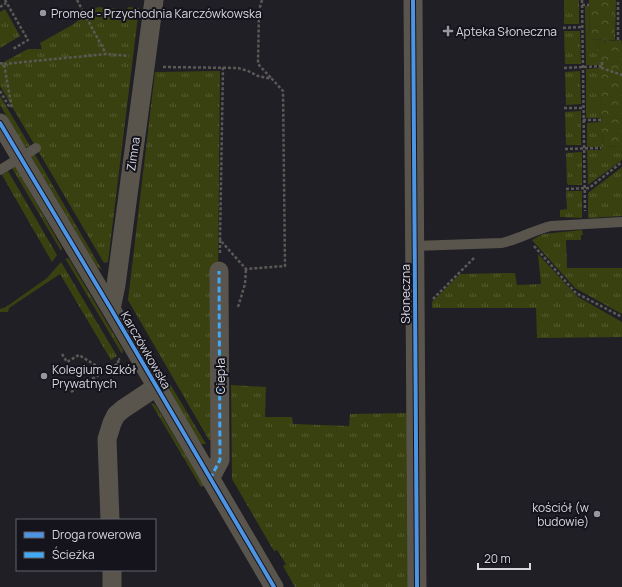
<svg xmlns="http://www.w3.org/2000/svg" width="622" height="587" font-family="Manrope,sans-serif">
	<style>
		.grass { fill: url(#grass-tufts) }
		.park { fill: url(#park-crowns) }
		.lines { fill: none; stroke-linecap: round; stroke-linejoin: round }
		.path { stroke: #5b5856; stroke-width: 2.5; stroke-dasharray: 3 2; stroke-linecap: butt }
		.lane { stroke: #59554d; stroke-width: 10 }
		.street { stroke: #59554d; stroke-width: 19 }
		.quiet { stroke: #3fa9f5; stroke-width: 3; stroke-dasharray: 6 3; stroke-linecap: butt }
		.cycleway-casing { stroke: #15141d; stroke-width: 6 }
		.cycleway { stroke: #4d94e3; stroke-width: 4 }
		.poi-dot { fill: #98979d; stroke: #15141d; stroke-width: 1.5 }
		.labels { text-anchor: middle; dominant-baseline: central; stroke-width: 4; stroke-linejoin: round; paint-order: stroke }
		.poi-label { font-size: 12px; fill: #d8d7de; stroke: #15141d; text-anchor: start }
		.street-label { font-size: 12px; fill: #d8d7de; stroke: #15141d }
	</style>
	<defs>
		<pattern id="grass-tufts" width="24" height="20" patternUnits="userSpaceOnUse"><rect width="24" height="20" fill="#3a4110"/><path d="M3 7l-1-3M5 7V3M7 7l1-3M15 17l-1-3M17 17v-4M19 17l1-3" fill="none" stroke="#565c32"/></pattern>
		<pattern id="park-crowns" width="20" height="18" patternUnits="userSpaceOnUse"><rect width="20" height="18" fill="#3a4110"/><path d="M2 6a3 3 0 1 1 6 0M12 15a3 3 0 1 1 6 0" fill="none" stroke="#565c32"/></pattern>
	</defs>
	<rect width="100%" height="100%" fill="#201f25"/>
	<path class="grass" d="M564 0H579V24H564Z
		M614 0H616L615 40 597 42 599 65H586L585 6H589L590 40 614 39Z
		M98 7 127 10 128 7 139 8 108 262 104 263 0 86V64L28 49H42L40 43 72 25Z
		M5 9 20 36 0 48V12Z
		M564 31H580L581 64H565Z
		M599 68 603 147 622 146V160L588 185 587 150H601V147H587V123L600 122V118H586V69Z
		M220 71 218 271 212 440H209L128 300 155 72Z
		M580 71 581 104 566 105 565 72Z
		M0 96 30 146 27 147 24 146 0 105Z
		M581 111V145H566L565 112Z
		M582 152V185H568L567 183 566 153Z
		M34 153 102 270 97 267 32 158 31 156Z
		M15 166 62 248 61 251 12 168Z
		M622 167V216L588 218V193Z
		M8 171 57 255 52 262 2 175Z
		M566 191H582V218L560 217V210L567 209Z
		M582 230 583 235H581V240H566L567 268H622V314L575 288 532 240 543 234Z
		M538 254 578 297 622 322V337L537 338 536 308H432V302L460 274 515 273 517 285 541 284Z
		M65 258 69 259 123 350 122 354Z
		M61 262 117 356 111 360 60 274 9 308 8 312H0V309L6 307 47 278Z
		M152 354 206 444H201L148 356Z
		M231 385 266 387 265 417H292L293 424 349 426 350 414 410 413 411 587H295L283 566 286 564 277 550 274 551 232 479Z
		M151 403 154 404 156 406 204 486 201 487Z"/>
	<path class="park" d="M589 0H614V39L590 40Z
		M621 40 622 45V146L603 147 597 42Z"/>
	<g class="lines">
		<path class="path" d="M5 0 28 40 13 49
			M77 0 106 54
			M262 0 259 10 258 64 271 78
			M582 0 585 211
			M582 5H589
			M0 7 6 3
			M563 28 582 27
			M618 40V0
			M602 62V68L622 75
			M0 63 4 64 12 109
			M4 64 106 54 129 56
			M163 67 238 68 248 71 258 76 272 79 283 91 285 266 246 269 220 240 223 67
			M564 68 602 66
			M0 91 10 108
			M564 108H583
			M583 120H601
			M565 149 601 148
			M566 189 589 188 622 162
			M534 246 576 293 622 317
			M220 253V240
			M433 299 475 257
			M238 307 245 284 246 269
			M62 354 67 362 79 355 105 371 119 363 117 360 120 359
			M71 392 105 371"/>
		<path class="lane" d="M0 170 36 148
			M414 246 502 243C519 239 534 230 551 226L622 222"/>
		<path class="street" d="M413 0 417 587
			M0 123 111 309 274 587
			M111 309 116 285 154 0
			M210 479 220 460 219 271
			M110 520 107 439 112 423 116 415 123 409 156 387
			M112 570V587"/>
		<path class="quiet" d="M210 479 220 460 219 271"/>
		<g class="cycleway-casing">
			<path id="cycleway" d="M413 0 417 587
				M0 123 111 309 274 587"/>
		</g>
		<use href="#cycleway" class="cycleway"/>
	</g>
	<g class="poi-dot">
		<circle cx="43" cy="13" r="4"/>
		<path d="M446 25h4v4h4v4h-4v4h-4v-4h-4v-4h4z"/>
		<circle cx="44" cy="376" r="4"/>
		<circle cx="597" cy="514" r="4"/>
	</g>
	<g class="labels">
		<g class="poi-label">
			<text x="51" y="13">Promed - Przychodnia Karczówkowska</text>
			<text x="456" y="31">Apteka Słoneczna</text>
			<text x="52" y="369">Kolegium Szkół<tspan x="52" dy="14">Prywatnych</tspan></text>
			<text x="589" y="507" text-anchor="end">kościół (w<tspan x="589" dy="14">budowie)</tspan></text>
		</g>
		<g class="street-label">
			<text transform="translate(133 154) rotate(-82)">Zimna</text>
			<text transform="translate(405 294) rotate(-90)">Słoneczna</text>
			<text transform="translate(146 350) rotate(60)">Karczówkowska</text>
			<text transform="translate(220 376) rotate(-90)">Ciepła</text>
		</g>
	</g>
	<rect x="16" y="519" width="140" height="52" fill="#15141d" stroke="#63626a"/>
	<rect x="24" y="532" width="20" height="6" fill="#4d94e3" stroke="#63626a"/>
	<text x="52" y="539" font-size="12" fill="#d8d7de">Droga rowerowa</text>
	<rect x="24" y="552" width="20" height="6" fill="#3fa9f5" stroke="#63626a"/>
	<text x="52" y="559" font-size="12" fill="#d8d7de">Ścieżka</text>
	<path d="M478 563v6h52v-6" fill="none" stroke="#d8d7de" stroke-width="2"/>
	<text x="484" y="563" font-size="12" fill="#d8d7de" stroke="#15141d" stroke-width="3" paint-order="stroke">20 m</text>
</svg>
